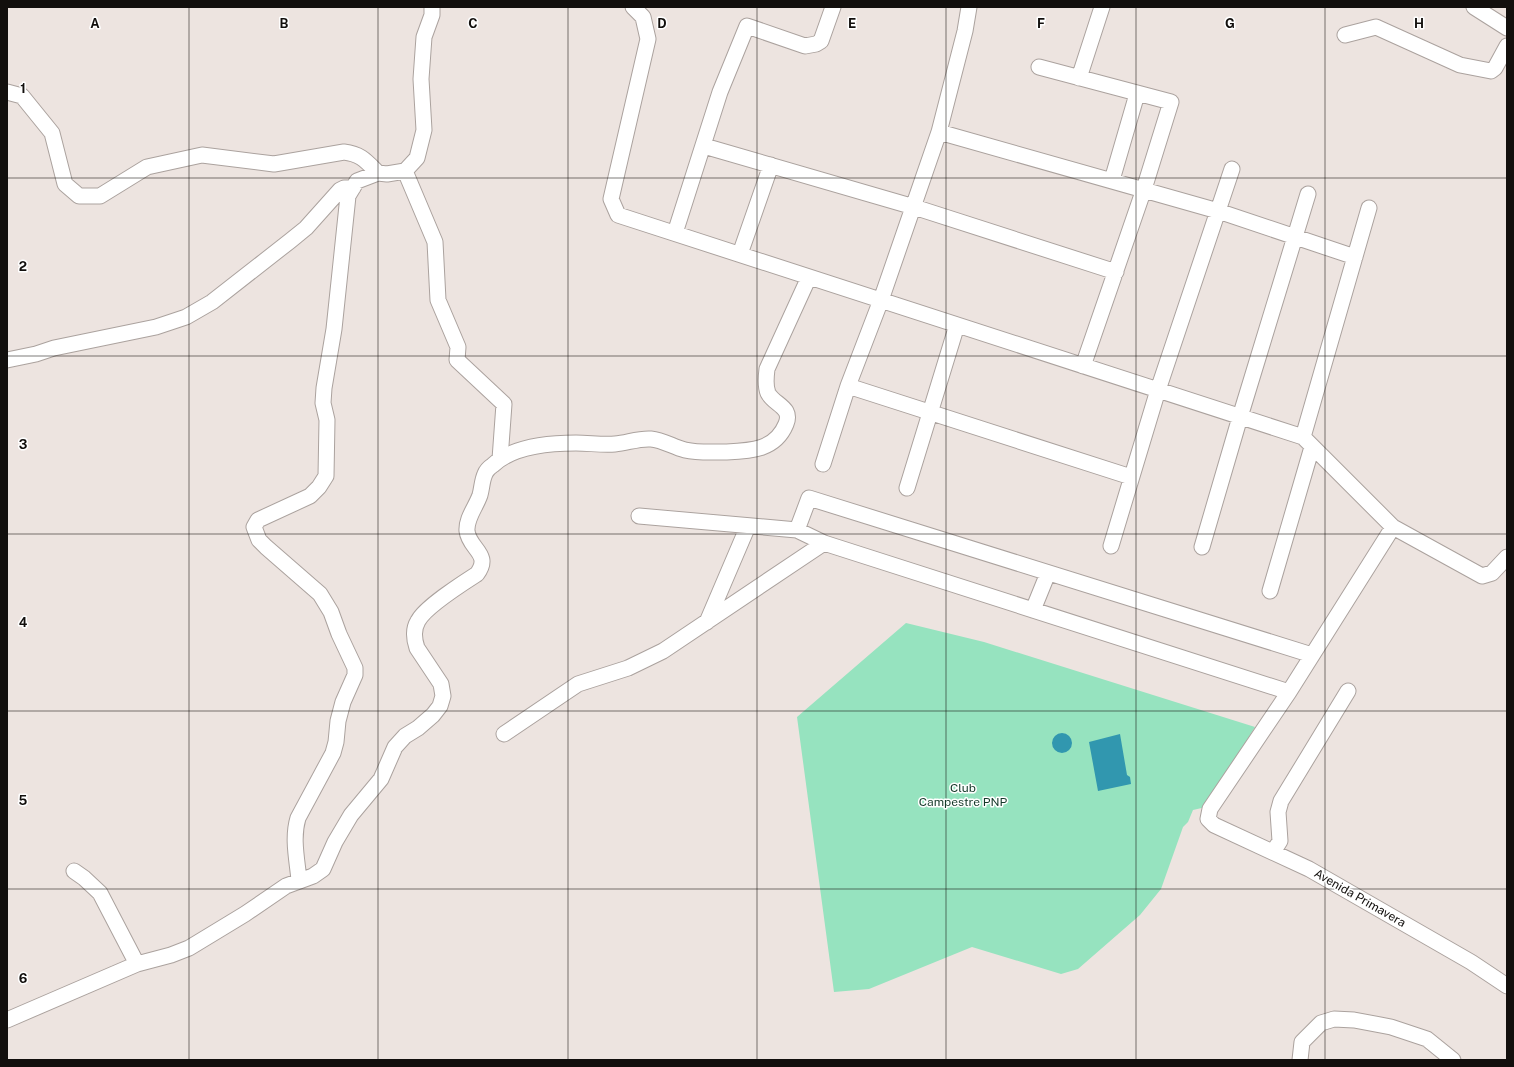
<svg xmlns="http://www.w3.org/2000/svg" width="1514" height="1067" font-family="'Public Sans',sans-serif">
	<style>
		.green { fill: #96e3bf }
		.water { fill: #3197af }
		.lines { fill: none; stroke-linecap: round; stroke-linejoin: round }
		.minor-casing { stroke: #aba29e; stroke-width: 17 }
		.minor { stroke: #fff; stroke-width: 15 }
		.grid { fill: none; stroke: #120f0d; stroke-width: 1; stroke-opacity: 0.55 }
		.labels { text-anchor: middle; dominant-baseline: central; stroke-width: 3; stroke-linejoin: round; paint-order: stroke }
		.park-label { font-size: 12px; fill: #143929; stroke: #fff }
		.street-label { font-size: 12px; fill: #120f0d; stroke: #fff }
		.grid-label { font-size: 13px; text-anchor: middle; font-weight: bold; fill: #120f0d; stroke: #fff; stroke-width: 3; stroke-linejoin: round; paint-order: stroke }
	</style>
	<rect width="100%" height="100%" fill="#ede4e0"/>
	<path class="green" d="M906 623 984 642 1255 727 1206 807 1193 810 1188 822 1183 827 1161 889 1140 915 1078 969 1061 974 972 947 869 989 834 992 797 717Z"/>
	<path class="water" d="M1052 743a10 10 0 1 1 20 0a10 10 0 1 1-20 0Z
		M1120 734 1127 775 1130 777 1131 784 1098 791 1089 742Z"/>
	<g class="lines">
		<g class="minor-casing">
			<path id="minor" d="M633 7 643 17 648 39 611 199 618 215 1303 437 1393 527 1482 576 1492 573 1507 557
				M1474 7 1507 28
				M1345 35 1376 27 1460 65 1491 71 1495 68 1507 46
				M1039 67 1171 102 1144 189 1083 366
				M1079 78 1102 7
				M7 92 22 96 52 133 65 184 79 196H100L147 167 202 155 274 164 344 152C361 154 366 161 378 173
				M939 132 1218 211 1355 257
				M704 146 914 207 1116 272
				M405 171 435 242 438 300 458 347 457 360 504 404 500 459
				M1112 180 1137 94
				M675 233 720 92 747 26 805 46 816 44 821 41 833 7
				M740 254 771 165
				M7 360 36 354 54 348 156 327 186 317 212 302 290 241 306 228 340 190 344 188H353
				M848 386 1131 477
				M1303 437 1369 208
				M823 464 848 386 881 300 939 132 965 31 969 7
				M907 488 957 325
				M639 516 797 530 824 543
				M1393 527 1289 692 1210 809 1208 819 1214 825 1309 869 1471 962 1507 986
				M797 530 809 498 1312 655
				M1111 546 1158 390 1232 169
				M1202 547 1240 417 1308 194
				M1270 591 1312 447
				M1033 610 1048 573
				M707 622 748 526
				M504 734 578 684 628 668 663 651 824 543 1289 692
				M1273 852 1280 841 1278 812 1281 801 1348 691
				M74 871 84 878 100 893 137 964
				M299 880C297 859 292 838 298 818L333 753 336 742 338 721 343 702 355 675V668L339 634 331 612 320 594 266 547 259 540 254 527 258 520 310 496 319 487 326 476 327 420 323 403 324 388 334 329 348 196 357 181 378 173 387 174 405 171 417 158 424 130 421 79 424 37 432 15V7
				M7 1020 137 964 171 955 189 948 245 914 286 886 313 876 323 869 335 842 351 815 381 779 395 747 405 736 418 728 433 715 440 706 443 696 441 684 417 648C414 639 413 629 418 621 425 607 463 583 477 574 492 554 469 549 467 531 466 518 476 507 480 495 482 488 482 480 485 474 486 471 490 467 493 465 513 446 549 443 576 443 589 443 602 445 615 444 627 443 639 438 651 439 663 440 673 447 685 450 698 453 711 452 724 452 749 451 775 451 786 424 793 407 774 405 768 393 765 386 766 377 767 369L809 277
				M1300 1060 1302 1042 1321 1023 1334 1019 1354 1020 1391 1027 1427 1039 1453 1060"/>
		</g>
		<use href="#minor" class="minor"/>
	</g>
	<path class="grid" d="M189 7V1060M378 7V1060M568 7V1060M757 7V1060M946 7V1060M1136 7V1060M1325 7V1060M7 178H1507M7 356H1507M7 534H1507M7 711H1507M7 889H1507"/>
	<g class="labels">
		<g class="park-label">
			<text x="963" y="788">Club<tspan x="963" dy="14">Campestre PNP</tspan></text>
		</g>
		<g class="street-label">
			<text transform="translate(1360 898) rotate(30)">Avenida Primavera</text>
		</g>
	</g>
	<g class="grid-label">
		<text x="95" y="28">A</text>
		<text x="284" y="28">B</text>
		<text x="473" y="28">C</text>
		<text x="662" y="28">D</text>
		<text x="852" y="28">E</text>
		<text x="1041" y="28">F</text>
		<text x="1230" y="28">G</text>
		<text x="1419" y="28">H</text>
		<text x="23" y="93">1</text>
		<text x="23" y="271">2</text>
		<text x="23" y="449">3</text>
		<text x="23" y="627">4</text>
		<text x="23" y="805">5</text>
		<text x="23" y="983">6</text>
	</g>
	<rect width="1514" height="1067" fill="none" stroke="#120f0d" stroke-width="16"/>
</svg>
